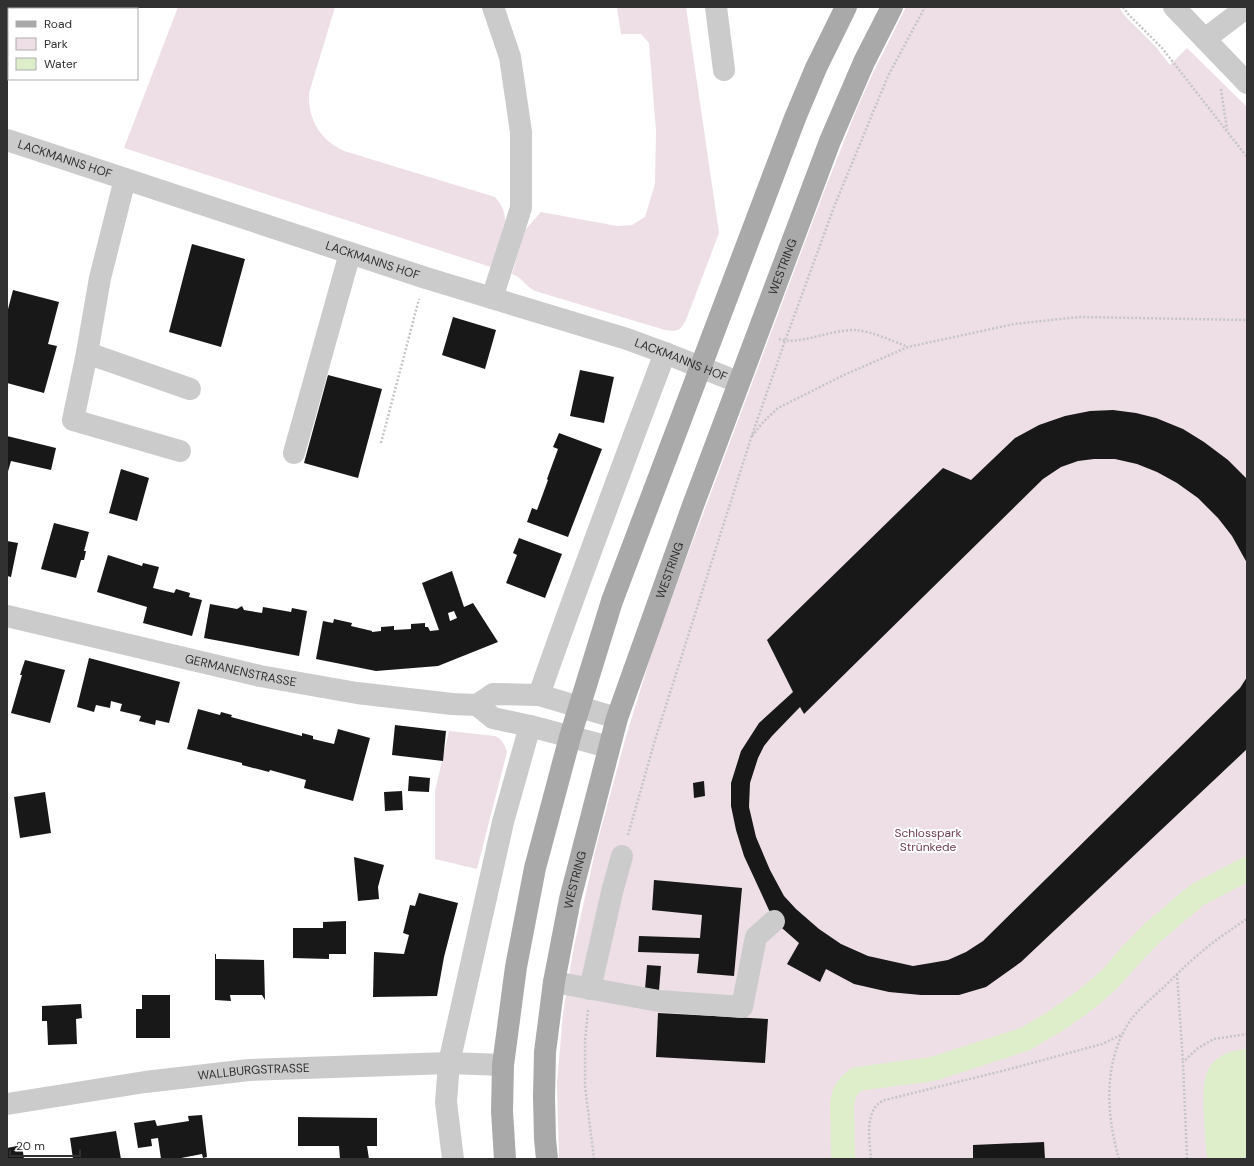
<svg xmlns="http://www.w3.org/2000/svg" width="1254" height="1166" font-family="'DM Sans',sans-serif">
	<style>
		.green { fill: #eedfe6 }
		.water { fill: #deeecb }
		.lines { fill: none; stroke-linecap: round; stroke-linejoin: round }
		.canal { stroke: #deeecb; stroke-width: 24 }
		.building { fill: #181818; fill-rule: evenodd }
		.path { stroke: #c5c5c5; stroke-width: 2.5; stroke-dasharray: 2 2; stroke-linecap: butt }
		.minor { stroke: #cbcbcb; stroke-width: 22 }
		.major { stroke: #a9a9a9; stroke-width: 22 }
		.labels { text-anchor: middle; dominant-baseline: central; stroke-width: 4; stroke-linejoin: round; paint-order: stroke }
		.street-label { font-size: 12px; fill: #313131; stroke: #fff }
		.park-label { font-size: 12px; fill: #6f3c51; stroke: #fff }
	</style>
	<rect width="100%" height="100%" fill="#fff"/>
	<path class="green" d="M178 7H335L309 93C308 120 320 140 344 151L495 197C502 205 505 211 505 221L491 267 124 148Z
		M617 7H686L719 233 686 320C680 331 677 332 665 330L535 291C525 286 522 277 512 274L525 230 541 212 617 226 632 225 645 217 655 184 656 131 649 43 641 34H621Z
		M906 7H1119L1125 16 1156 47 1170 65 1187 48 1247 107V1159H559L557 1083 563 1013 574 946 597 843 625 740 656 639 823 194 858 106 871 77Z
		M449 731 495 736C502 739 505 745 507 752L477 869 435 859V791Z"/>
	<path class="water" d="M1247 1049V1159H1207C1206 1140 1199 1085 1208 1070 1216 1055 1232 1050 1247 1049Z"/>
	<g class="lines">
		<path class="canal" d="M843 1159 842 1104C843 1093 848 1085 857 1079L933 1069 1025 1039 1054 1022 1083 1002 1109 980 1129 957 1152 933 1197 895 1247 869"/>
	</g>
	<path class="building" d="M192 244 245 259 221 347 169 332Z
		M13 290 59 302 48 344 57 346 44 393 7 383V313Z
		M453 317 496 330 485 369 442 355Z
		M580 370 614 377 604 423 570 416Z
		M328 375 382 389 358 478 304 463Z
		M1113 410 1136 413 1156 418 1183 429 1204 442 1228 460 1247 479V563L1232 536 1218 518 1198 498 1177 483 1157 472 1137 464 1115 459H1094L1078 461 1061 467 1043 479 804 714 800 707 772 736 764 746 758 758 750 783 749 807 756 837 770 870 784 896 796 909 819 929 841 944 868 956 913 966 931 963 948 960 966 952 983 941 1240 688 1247 677V749L1021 962 986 987 959 995H921L889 992 854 984 826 969 820 982 787 964 799 943 774 921 744 856 736 830 731 806V783L741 751 759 723 793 692 767 640 943 468 971 480 1015 438 1039 425 1065 416 1090 411Z
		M559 433 602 449 568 537 527 522 532 508 537 510 548 480 547 479 558 449 553 447Z
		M7 436 56 448 51 470 11 461 7 475Z
		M121 469 149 478 137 521 109 513Z
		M54 523 89 532 84 551H86L84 560H81L76 578 41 569Z
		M519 538 562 554 545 598 506 583 517 555 513 553Z
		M7 541 18 543 11 577 7 576Z
		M108 555 142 566 143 563 159 567 153 588 174 593 176 589 190 593 189 597 202 600 192 636 143 623 147 607 97 592Z
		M452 571 464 607 473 603 498 642 438 666 376 671 316 659 323 621 333 623 334 619 352 623 351 626 372 631V632L381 631V627L394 626V630L411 629V624L425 623V627H428L430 631 439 630 422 583ZM454 611 457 618 450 621 448 613Z
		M210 604 237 609 242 606 244 610 262 613 263 607 291 612 292 608 307 611 299 656 204 638Z
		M89 658 180 682 169 723 156 720 155 725 139 721 141 716 120 711 122 704 111 701 110 708 96 705 94 712 77 707Z
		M25 660 65 670 50 723 11 713 22 675H20Z
		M198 709 220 715 221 712 232 715 231 717 302 736V733L313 736V739L334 744 338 729 370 738 353 801 304 788 306 780 270 770 269 772 242 765V763L187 749Z
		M395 725 446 731 443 761 392 755Z
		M409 776 430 778 429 792 408 791Z
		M704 781 705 796 694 798 693 783Z
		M402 791 403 810 385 811 384 792Z
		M45 792 51 833 20 838 14 797Z
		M354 857 384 865 378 887 379 899 358 901Z
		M654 880 742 888 734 976 697 973 699 954 638 952 639 936 700 938 702 915 652 910Z
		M419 893 458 903 444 957 437 996 373 997 374 952 404 954 409 935 403 933 410 905 415 906Z
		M346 921V954H329V959L293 958V928H323V922Z
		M215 954H216V959L264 960 265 1000 262 995H230L231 1001 215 1000Z
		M647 965 661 966 659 990 645 989Z
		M142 995H170V1038H136V1009H142Z
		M81 1004 82 1018 76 1019 77 1044 48 1045 47 1021H42V1006Z
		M658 1013 768 1019 765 1063 656 1057Z
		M202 1115 207 1157 203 1158 202 1154 176 1159H161L158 1138 151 1139 152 1146 138 1148 134 1123 155 1120 157 1126 189 1121 188 1116Z
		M298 1117 377 1118V1146H367L369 1159H340L339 1146H298Z
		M116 1131 121 1159H73L70 1138Z
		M1044 1142 1045 1159H973V1145Z
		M22 1145 24 1159H7V1148Z"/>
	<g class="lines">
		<path class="path" d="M1123 7 1128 14 1162 48 1247 157
			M1221 89 1227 130
			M779 339C797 346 833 329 855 330 871 331 893 341 908 347
			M752 436 764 421 778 408 844 375 908 347 1014 324 1079 317 1247 320
			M381 443 419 299
			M628 835 655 740 751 438 785 341 834 207 888 76 925 7
			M1177 974 1183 1062
			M588 1010 585 1041V1086L594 1159
			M871 1159C870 1143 865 1118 877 1105 879 1103 882 1101 885 1100L1010 1069 1102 1044 1123 1034
			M1119 1159C1106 1114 1103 1061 1130 1021 1139 1008 1156 995 1167 984 1192 958 1217 938 1247 919
			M1187 1159 1183 1062 1198 1048 1214 1039 1247 1034"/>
		<g class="minor">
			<path d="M716 7 724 70"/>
			<path d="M1174 7 1247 83"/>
			<path d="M1205 39 1247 7"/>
			<path id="s1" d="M7 140 426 278 627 339 665 353 738 382"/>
			<path d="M125 179 100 278 87 353 73 420 180 451"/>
			<path d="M492 298 521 208V132L510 57 493 7"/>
			<path d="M87 353 190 389"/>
			<path d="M294 453 350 253"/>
			<path id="s2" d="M7 616 260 676 357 693 452 704 477 705 493 718 530 726 609 747"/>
			<path d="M539 695C579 580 622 467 665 353"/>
			<path d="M477 705 493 694 539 695 617 718"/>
			<path d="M554 982 659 1001 742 1007 756 937 774 921"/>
			<path d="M590 989 612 892 622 856"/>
			<path id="s3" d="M7 1104 145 1082 249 1070 449 1063 503 1065"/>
			<path d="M453 1159 446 1102 449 1063 503 822 530 726"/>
		</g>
		<g class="major">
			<path d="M505 1159 502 1111 503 1065 516 967 535 868 570 737 612 601 795 118 816 68 846 7"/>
			<path id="s4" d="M547 1159 545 1139 544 1097 545 1052 554 982 570 899 617 718 692 508 830 141 864 62 892 7"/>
		</g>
	</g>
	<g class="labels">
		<g class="street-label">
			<text stroke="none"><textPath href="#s1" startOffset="61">LACKMANNS HOF</textPath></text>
			<text stroke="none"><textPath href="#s1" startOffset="385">LACKMANNS HOF</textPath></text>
			<text stroke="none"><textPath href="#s4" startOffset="930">WESTRING</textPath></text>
			<text stroke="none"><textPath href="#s1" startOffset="709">LACKMANNS HOF</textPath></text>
			<text stroke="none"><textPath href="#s4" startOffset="606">WESTRING</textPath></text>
			<text stroke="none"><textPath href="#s2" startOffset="240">GERMANENSTRASSE</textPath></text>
			<text stroke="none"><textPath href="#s4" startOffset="282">WESTRING</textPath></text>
			<text stroke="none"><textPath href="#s3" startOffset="249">WALLBURGSTRASSE</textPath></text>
		</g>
		<g class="park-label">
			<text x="928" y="833">Schlosspark<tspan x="928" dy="14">Strünkede</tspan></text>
		</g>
	</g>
	<rect width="1254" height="1166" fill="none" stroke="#313131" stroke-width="16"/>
	<rect x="8" y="8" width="130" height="72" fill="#ffffff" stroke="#adadad"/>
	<rect x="16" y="21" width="20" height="6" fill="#a9a9a9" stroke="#adadad"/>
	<text x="44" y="28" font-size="12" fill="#313131">Road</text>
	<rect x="16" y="38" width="20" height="12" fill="#eedfe6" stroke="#adadad"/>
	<text x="44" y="48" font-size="12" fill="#313131">Park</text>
	<rect x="16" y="58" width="20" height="12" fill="#deeecb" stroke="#adadad"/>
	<text x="44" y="68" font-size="12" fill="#313131">Water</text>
	<path d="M10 1150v6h70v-6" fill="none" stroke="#313131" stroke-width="2"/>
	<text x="16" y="1150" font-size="12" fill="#313131" stroke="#ffffff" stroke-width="3" paint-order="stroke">20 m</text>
</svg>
